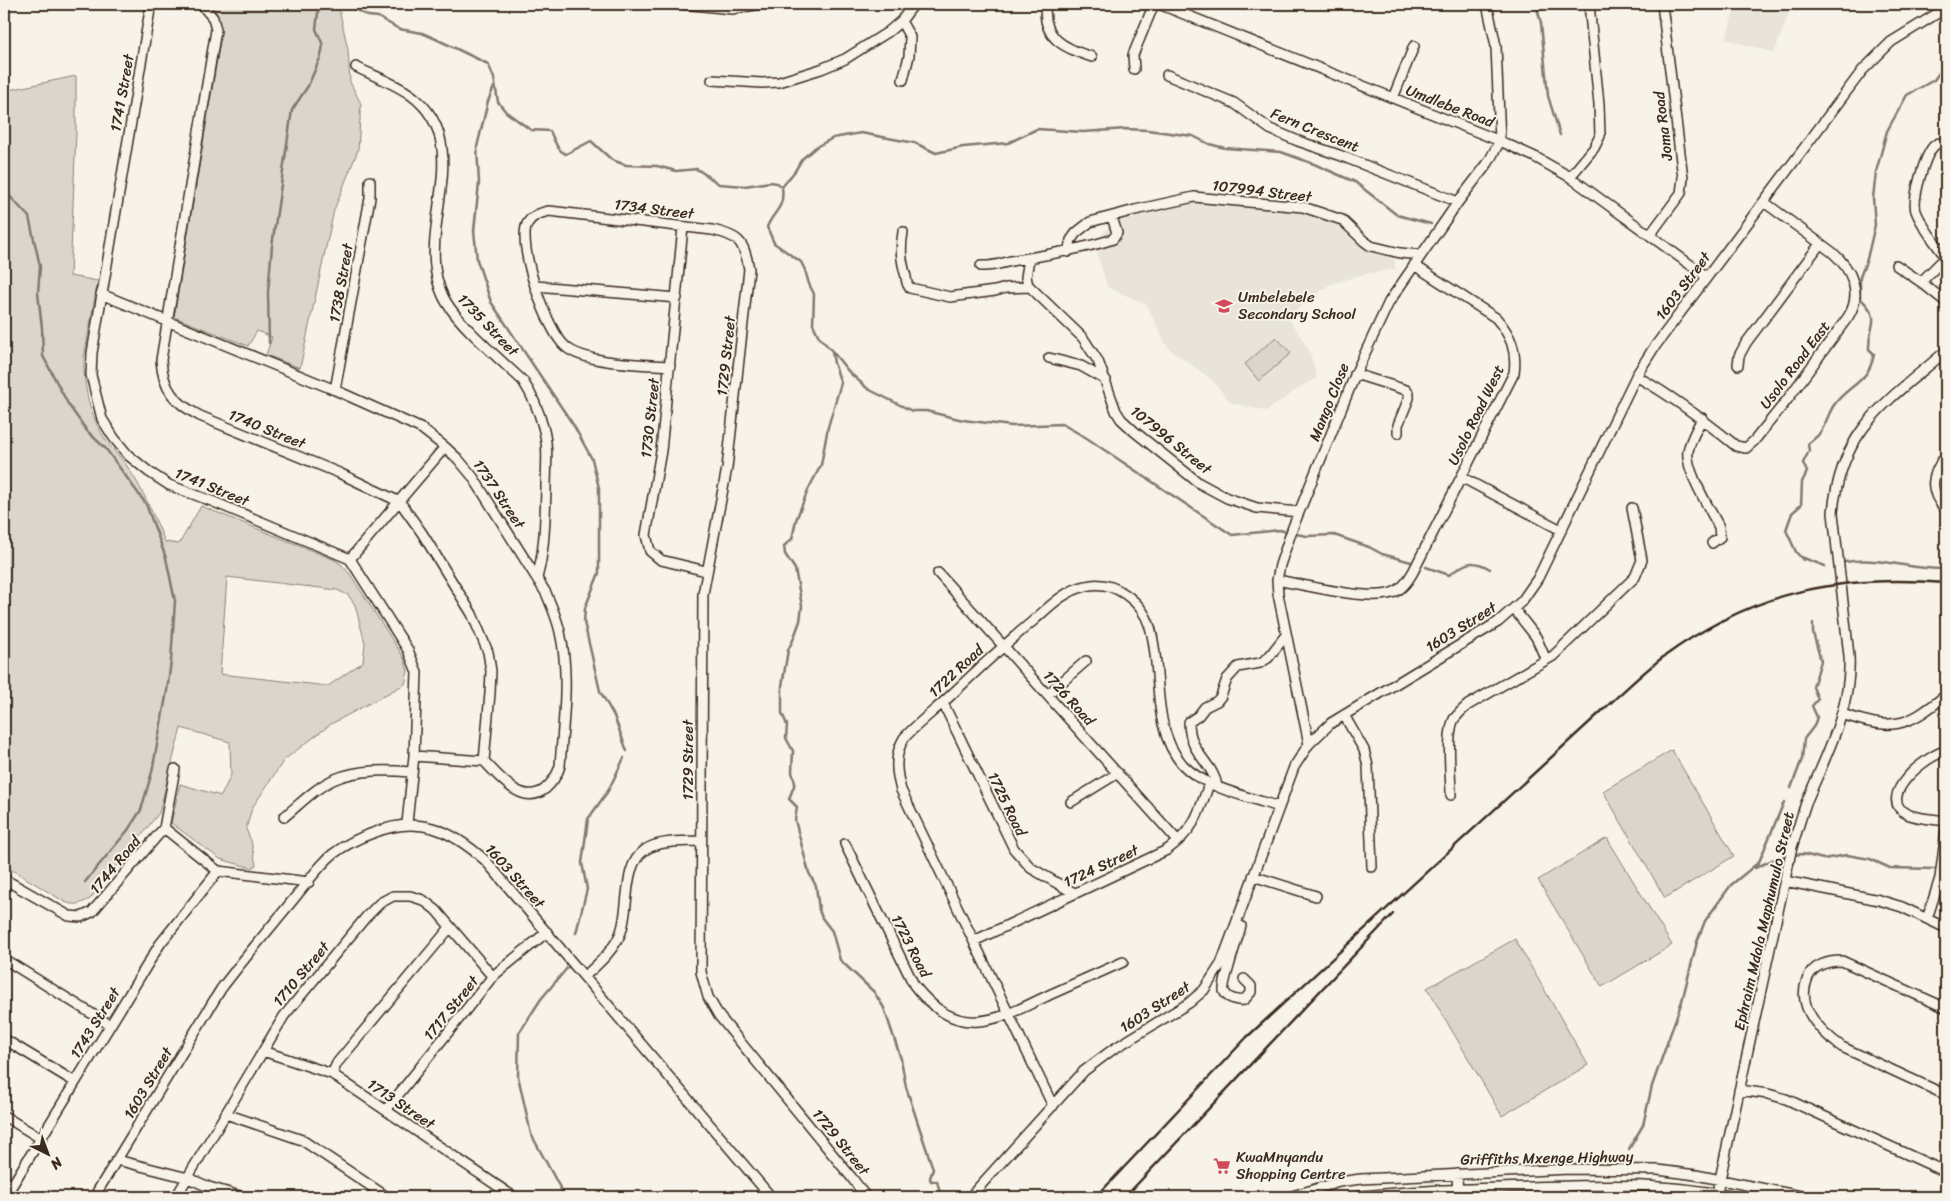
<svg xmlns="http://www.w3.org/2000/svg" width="1950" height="1201" font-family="Sriracha,sans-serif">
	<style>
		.built { fill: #e9e4d9 }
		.green { fill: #dbd6cb; stroke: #8b8074; fill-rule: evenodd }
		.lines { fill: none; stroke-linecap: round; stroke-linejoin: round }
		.stream { stroke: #84786c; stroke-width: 2.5 }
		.minor-casing { stroke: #3b2a1e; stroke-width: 12 }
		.minor { stroke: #f7f3e8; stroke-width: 9 }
		.rail { stroke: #3b2a1e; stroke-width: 2.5 }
		.labels { text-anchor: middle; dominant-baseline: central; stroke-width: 4; stroke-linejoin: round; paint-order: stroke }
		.street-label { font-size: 15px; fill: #3b2a1e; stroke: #f7f3e8 }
		.poi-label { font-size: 15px; fill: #3b2a1e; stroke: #f7f3e8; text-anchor: start }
	</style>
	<rect width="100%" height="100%" fill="#f7f3e8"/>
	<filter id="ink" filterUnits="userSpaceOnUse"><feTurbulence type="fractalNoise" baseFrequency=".02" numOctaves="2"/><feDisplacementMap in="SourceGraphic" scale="10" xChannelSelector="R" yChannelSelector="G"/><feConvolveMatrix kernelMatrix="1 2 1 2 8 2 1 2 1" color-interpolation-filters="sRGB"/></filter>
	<g filter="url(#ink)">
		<path class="built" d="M1736 4H1792L1774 53 1726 39Z
			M1193 200 1297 207 1335 219 1365 246 1394 253 1395 269 1361 275 1329 285 1300 307 1290 320 1309 350 1317 378 1305 384 1267 411 1231 403 1211 379 1168 348 1146 304 1107 287 1095 245 1112 222 1127 216Z"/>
		<path class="green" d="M211 4H338L348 50 350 82 361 104 358 150 334 210 300 368 266 355 272 337 257 331 248 346 174 317 220 42C220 28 221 15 211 4Z
			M76 76V132L70 276 98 281 84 357C83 388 90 416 107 442 114 451 123 459 129 469 144 492 154 516 165 542L179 544 201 506 335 560 342 565 350 574 404 658 408 671 405 684 331 724 284 760 252 808 246 829 251 841 256 865 252 868 220 859 171 823 180 784 221 796 231 775 230 742 181 728 159 813 90 899C80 904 75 906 65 902L14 871 4 868V91ZM227 577 337 590 348 595 355 605 365 643 363 662 328 686 220 674Z
			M1276 337 1291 353 1259 381 1245 364Z
			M1672 750 1734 856 1665 898 1603 791Z
			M1607 838 1672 945 1602 987 1538 880Z
			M1515 939 1588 1065 1502 1116 1427 988Z"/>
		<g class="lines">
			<path class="stream" d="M351 4 352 8 368 16 378 17 399 29 422 33 436 39 488 64 494 78 498 102 506 112 531 130 550 131C554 139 557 151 566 154L591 141 612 160 626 165 657 166 676 171 697 169 719 184 745 186 770 182 777 183 782 187C785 209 774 210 767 227L774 243 801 262 805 270 809 284 814 294 813 324 819 337 832 351 834 363 841 383 828 427 821 465 808 490 796 520 792 539 784 546 785 554 795 569 802 606 800 621 793 640 788 650 782 686V713L787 725 786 738 793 751 792 772 795 783 789 799 797 807 795 820 809 873 816 886 819 910 822 918 832 931 840 960 874 992 884 1008 901 1059 906 1087 933 1169 930 1178 931 1181H937L941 1197
				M1536 4 1541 23 1548 96 1560 135
				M494 87 488 101 477 147 479 183 474 231 477 260 491 302 574 426 592 459 599 488V573L585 608 584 622 600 691 614 716 627 751
				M782 187 795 171 802 159 816 147 833 138 861 133 915 143 936 153 963 147 1008 143 1037 129 1083 132 1126 129 1147 130 1193 136 1209 144 1225 148 1281 152 1314 164 1355 182 1397 215 1431 224
				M4 190 29 217 40 266 38 293 42 328 43 356 68 404 87 431 106 449 146 504 166 558 175 601 171 661 167 691 152 772 141 810 128 830 85 882
				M269 343 268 292 272 246 292 110 308 86 321 56 323 45 316 29 319 4
				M832 351 849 372 868 389 912 411H926L963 420 1012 426 1062 424 1085 437 1232 535 1280 530 1287 532
				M1296 534 1307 536 1334 535 1369 547 1382 554 1411 562
				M1801 557 1825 566
				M1803 560 1796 552 1786 530 1792 513 1801 505 1802 482 1807 472 1803 463 1809 451 1808 444C1811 441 1816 438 1819 434 1826 425 1828 414 1834 405 1849 384 1869 383 1874 354L1869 349C1868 324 1884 321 1860 298V277L1867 259 1875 225 1873 198 1876 172 1887 131 1907 95 1934 80 1946 63
				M1845 562C1881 556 1910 570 1946 569
				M1426 567 1449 575C1465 563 1472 558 1490 569
				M1791 788 1802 759 1804 739 1814 726 1817 717 1812 706 1818 699 1813 687 1821 661 1813 633V623
				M1793 855 1803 854 1823 859 1847 855 1870 859 1890 868 1936 869
				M1755 868 1777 858 1788 856
				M576 933 587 889 582 863 588 819 608 791 624 758
				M1629 1149 1643 1125 1652 1086 1682 1001 1697 942 1705 921 1731 885 1759 862 1784 802
				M565 1197 531 1134 518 1076 519 1033 541 999 568 967"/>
			<g class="minor-casing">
				<path id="minor" d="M151 4 92 353 91 375 102 419 114 438 128 455 149 472 169 485 214 502 350 559 408 650 417 672 414 756 407 823
					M201 4 213 18 216 30 161 360C163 390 175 403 200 416L339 473 400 502 422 533 472 614 488 652 491 671 490 693 484 761
					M683 4 732 9 761 4
					M1046 4C1041 37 1063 48 1092 57
					M1159 4 1500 141 1535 157 1570 177 1707 277
					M901 21 910 37 909 56 903 80
					M356 67C374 76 394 83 411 95 457 129 441 180 436 228 433 252 433 274 443 296 455 322 501 360 523 381 532 395 539 411 543 427 549 447 546 468 546 489 545 518 545 549 537 578
					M1134 69 1133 55 1154 4
					M1167 75 1234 103 1270 129 1298 141 1339 155 1458 202
					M712 80 762 83 779 82 821 69 845 59 888 32 901 21 914 4
					M1393 98 1414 46
					M1570 177 1594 148 1600 136 1599 104 1589 4
					M683 227 661 451 646 535 650 551 661 560 706 571
					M903 232C900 250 901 259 906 277 907 282 906 284 910 288L950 297 995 291 1006 288 1030 287
					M1650 235 1681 193 1683 178 1662 4
					M1068 252 1071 240 1076 233 1090 222 1135 210 1194 197 1303 207 1342 220 1364 241 1371 246 1400 253 1420 255
					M1946 258C1936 243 1922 227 1916 211 1912 199 1925 153 1935 145 1939 142 1942 143 1946 144
					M1029 259 1026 277 1028 285 1083 338 1098 361 1116 411 1121 419 1135 432 1199 483 1227 498 1257 508 1299 512
					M1896 265 1921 282 1946 302
					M981 266C994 267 1004 262 1016 260 1047 255 1077 250 1107 241L1113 239 1117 233 1112 217
					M1921 282 1946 257
					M536 286 677 298
					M101 294 335 390 409 423 422 429 445 447 458 459 473 477 546 593C551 605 557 618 560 632 570 675 563 722 560 766 557 776 553 782 545 789 522 807 499 776 484 761
					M1049 358 1081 366 1106 380
					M1738 365 1739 356 1746 343 1820 244
					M670 366C643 364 586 364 566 347 547 332 517 246 527 224 532 215 541 213 549 211L712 230C740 236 744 242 749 269L727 468 703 594 701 972 708 997 719 1016 852 1178 866 1197
					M1355 374 1406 390 1409 394V398L1398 425V433
					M1636 376C1672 396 1704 420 1736 446L1746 448 1754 441 1787 400 1848 317C1863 294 1852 269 1832 252L1764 202
					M335 390 370 198V181
					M1702 418C1697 429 1690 440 1688 451 1685 470 1710 509 1719 527L1720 537 1712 543
					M1946 455C1931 475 1928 491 1946 510
					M1461 477 1561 530
					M350 559 445 447
					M938 573 1178 841
					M1277 580C1304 585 1368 601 1392 593 1402 590 1408 581 1413 572L1514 373C1517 351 1511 335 1496 318L1414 265
					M1514 609 1536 637 1546 660
					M1047 695 1086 661
					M943 703 1014 849 1031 868 1074 893
					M1842 714C1892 731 1906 728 1946 695
					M1344 715 1364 750 1368 766 1372 867
					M1309 744 1278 594 1277 580 1280 565 1293 527 1358 368 1389 302 1458 202 1488 163 1500 141 1496 46 1487 4
					M1946 751C1928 754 1874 797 1907 814 1918 819 1934 819 1946 821
					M414 756 484 761
					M1217 786C1213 762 1189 754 1189 722L1198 716 1205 707 1217 701 1221 696 1227 679 1238 667 1260 663 1268 658 1286 635
					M1451 795C1451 777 1446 734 1454 719 1458 714 1463 709 1468 705L1553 656 1635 577 1642 560 1632 508
					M1071 802 1118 773
					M284 817C300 804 316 787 335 779 359 769 387 770 412 772
					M164 828 218 871 309 882
					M845 844 914 985C958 1042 996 1021 1049 995 1074 984 1098 973 1123 962
					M1253 876 1316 896
					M4 879 69 916 81 917 92 912 164 828 175 769
					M1785 881 1879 900 1902 907 1946 928
					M1927 919 1940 878 1946 831
					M1241 926C1238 937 1222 985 1224 991 1227 999 1238 1001 1244 1000L1251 992V986L1244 979
					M974 941 1167 850C1195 829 1198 815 1209 784
					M4 959 110 1025
					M585 976C598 964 615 949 621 932 630 908 622 865 645 850 659 840 684 842 701 841
					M1946 1008 1842 961C1828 961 1812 965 1807 980 1796 1008 1820 1031 1842 1047L1946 1095
					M4 1039 75 1082
					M263 1051 332 1074 514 1197
					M332 1074 337 1063 448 930 449 926
					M1739 1090 1768 1094 1786 1099 1946 1172
					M1053 1106 901 790C896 772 894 755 904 738 918 723 934 711 949 697 976 671 1004 645 1033 621 1048 608 1065 590 1086 586 1113 579 1142 601 1150 627 1163 671 1150 728 1183 765 1205 788 1249 797 1279 807
					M386 1110 493 976 547 932
					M226 1114 302 1140 387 1197
					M4 1116 40 1138
					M117 1160 188 1178 209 1187 243 1197
					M1457 1174 1458 1197
					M1717 1193 1792 847C1797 832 1801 817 1806 803 1826 755 1852 708 1849 656L1833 513C1840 429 1888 401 1946 351
					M5 1197 160 944 218 871
					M94 1197 221 989C242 961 265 934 288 906 301 891 318 866 333 854 345 845 358 838 373 833 419 814 451 830 486 861L771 1197
					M176 1197 284 1016 366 917 380 903 393 896H410L423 900 436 910 493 977
					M970 1197 1084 1071 1112 1050 1189 1003 1204 990 1221 964 1294 767 1309 744 1331 723 1498 622 1522 601 1538 578 1636 376 1653 349 1862 71 1891 42 1946 8
					M1289 1197 1339 1182 1361 1179 1569 1169 1658 1170 1696 1175 1806 1197
					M1354 1197C1412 1190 1471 1189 1530 1187 1601 1185 1665 1182 1735 1197"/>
			</g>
			<use href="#minor" class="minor"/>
			<path class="rail" d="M1096 1197 1247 1037 1605 708C1624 691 1642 673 1662 658 1751 592 1837 574 1946 583
				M1125 1197 1393 914"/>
		</g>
	</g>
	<defs>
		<g id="school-bare" transform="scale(1.35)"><path d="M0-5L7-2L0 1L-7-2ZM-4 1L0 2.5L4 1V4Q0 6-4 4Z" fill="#d1495b" stroke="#f7f3e8" stroke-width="2.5" paint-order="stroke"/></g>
		<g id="supermarket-bare" transform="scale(1.35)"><path d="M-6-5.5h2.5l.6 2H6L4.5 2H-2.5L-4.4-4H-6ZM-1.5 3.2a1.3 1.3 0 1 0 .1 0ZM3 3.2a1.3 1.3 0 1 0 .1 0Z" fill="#d1495b" stroke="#f7f3e8" stroke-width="2.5" paint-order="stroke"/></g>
	</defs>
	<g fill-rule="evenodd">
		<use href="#school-bare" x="1224" y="306"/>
		<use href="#supermarket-bare" x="1222" y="1166"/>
	</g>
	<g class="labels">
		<g class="street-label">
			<text transform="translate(122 93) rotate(-80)">1741 Street</text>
			<text transform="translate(1450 106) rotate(21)">Umdlebe Road</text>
			<text transform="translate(1663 126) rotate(-97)">Joma Road</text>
			<text transform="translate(1315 130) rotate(22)">Fern Crescent</text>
			<text transform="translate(1262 191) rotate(7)">107994 Street</text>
			<text transform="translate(654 209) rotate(7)">1734 Street</text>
			<text transform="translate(341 283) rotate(-80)">1738 Street</text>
			<text transform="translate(1683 286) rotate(-53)">1603 Street</text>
			<text transform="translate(488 325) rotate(46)">1735 Street</text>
			<text transform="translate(726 356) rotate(-84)">1729 Street</text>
			<text transform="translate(1795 365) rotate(-53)">Usolo Road East</text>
			<text transform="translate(1329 402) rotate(-68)">Mango Close</text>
			<text transform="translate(1476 415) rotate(-64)">Usolo Road West</text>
			<text transform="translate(650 418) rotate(-84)">1730 Street</text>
			<text transform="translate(267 429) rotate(22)">1740 Street</text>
			<text transform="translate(1171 440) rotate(39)">107996 Street</text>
			<text transform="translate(212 487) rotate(22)">1741 Street</text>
			<text transform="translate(499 494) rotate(56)">1737 Street</text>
			<text transform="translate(1461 627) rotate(-32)">1603 Street</text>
			<text transform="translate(956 671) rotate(-43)">1722 Road</text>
			<text transform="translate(1069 698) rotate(48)">1726 Road</text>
			<text transform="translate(688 760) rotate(-90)">1729 Street</text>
			<text transform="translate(1007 804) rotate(64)">1725 Road</text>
			<text transform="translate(115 865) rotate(-50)">1744 Road</text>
			<text transform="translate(1101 866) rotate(-25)">1724 Street</text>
			<text transform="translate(515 876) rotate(48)">1603 Street</text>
			<text transform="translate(1764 921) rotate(-77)">Ephraim Mdala Maphumulo Street</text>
			<text transform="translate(911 946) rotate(63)">1723 Road</text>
			<text transform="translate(301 974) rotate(-50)">1710 Street</text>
			<text transform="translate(1155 1007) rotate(-33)">1603 Street</text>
			<text transform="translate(451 1008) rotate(-51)">1717 Street</text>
			<text transform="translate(95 1023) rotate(-58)">1743 Street</text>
			<text transform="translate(148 1083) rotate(-59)">1603 Street</text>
			<text transform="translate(401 1104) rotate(34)">1713 Street</text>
			<text transform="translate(841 1142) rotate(51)">1729 Street</text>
			<text transform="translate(1547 1158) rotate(-1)">Griffiths Mxenge Highway</text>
		</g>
		<g class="poi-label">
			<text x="1238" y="297">Umbelebele<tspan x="1238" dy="17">Secondary School</tspan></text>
			<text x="1236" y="1157">KwaMnyandu<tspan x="1236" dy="17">Shopping Centre</tspan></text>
		</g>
	</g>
	<rect width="1950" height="1201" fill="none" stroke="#f7f3e8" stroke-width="20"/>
	<rect x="10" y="10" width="1930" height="1181" fill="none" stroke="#3b2a1e" stroke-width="2" filter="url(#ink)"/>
	<g transform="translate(48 1154) rotate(138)" stroke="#f7f3e8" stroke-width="4" paint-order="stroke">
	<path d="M0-4L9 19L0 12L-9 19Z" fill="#3b2a1e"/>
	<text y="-8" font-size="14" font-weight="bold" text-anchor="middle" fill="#3b2a1e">N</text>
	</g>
</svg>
